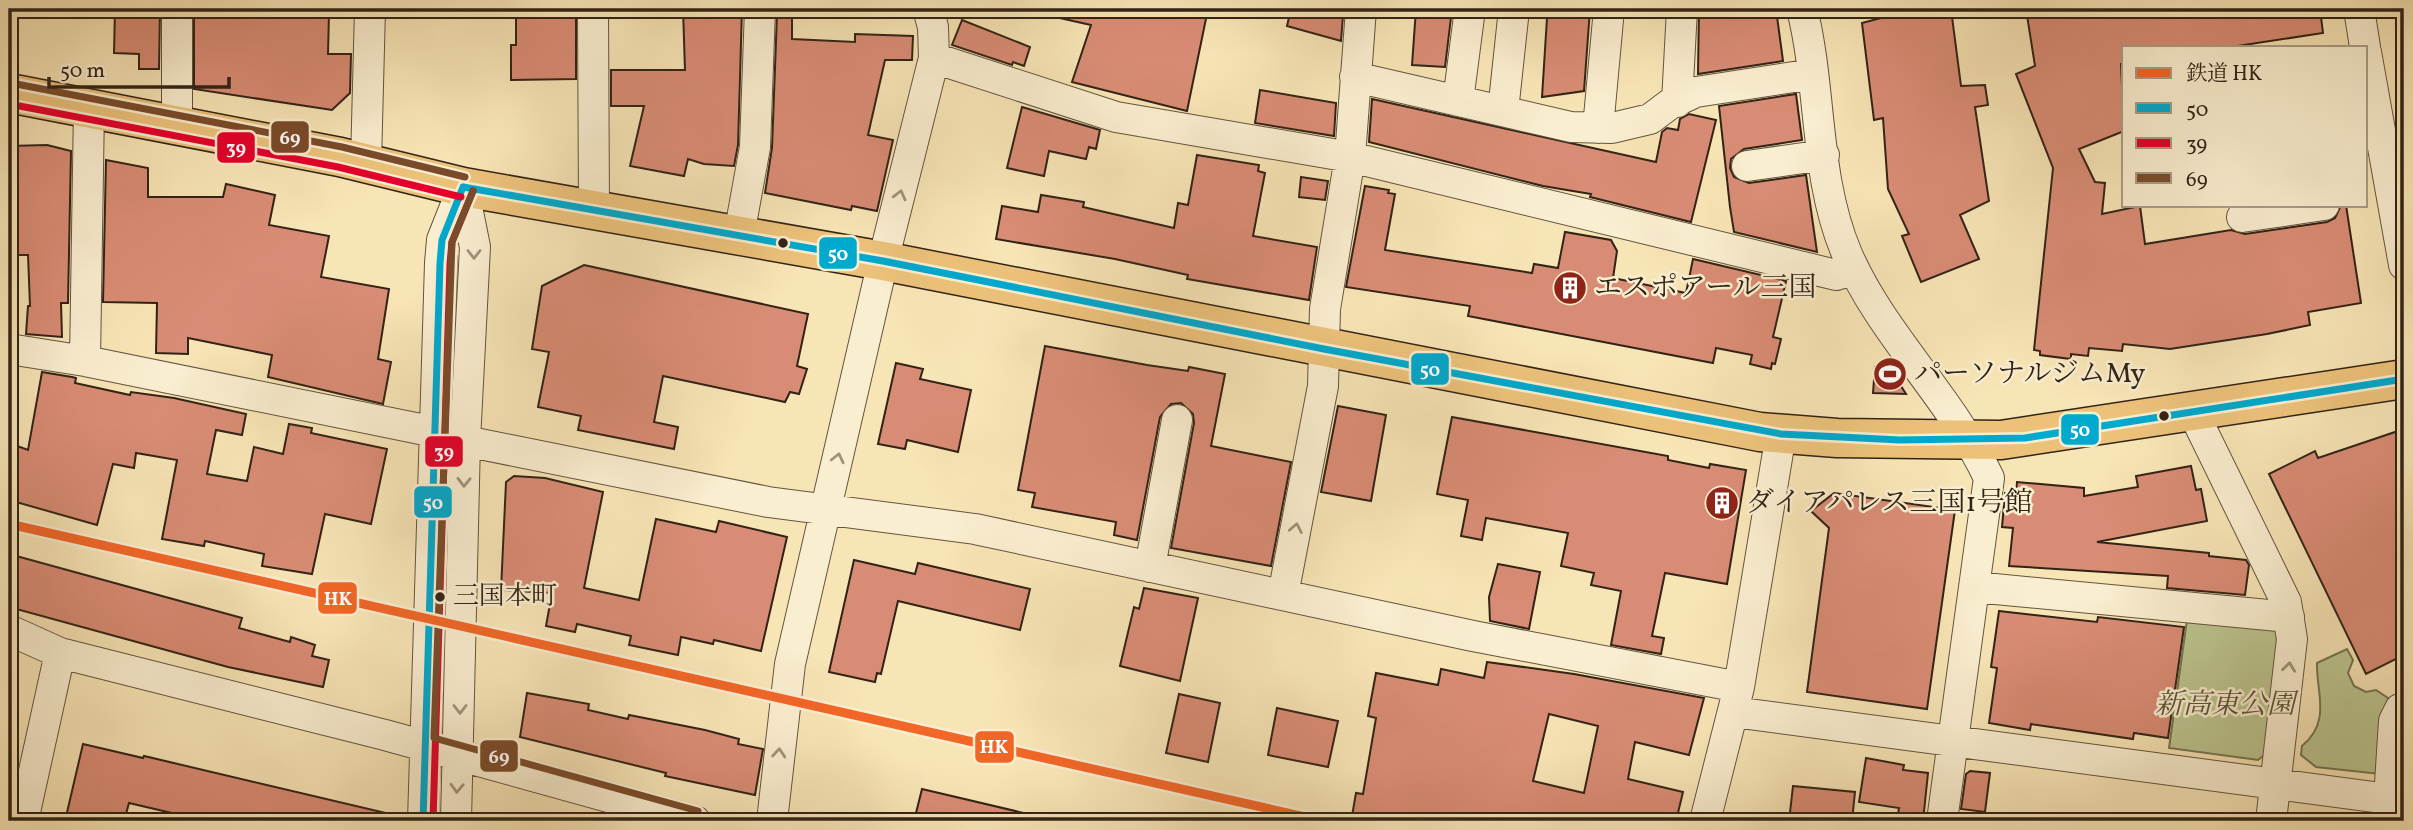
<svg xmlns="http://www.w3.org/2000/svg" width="2413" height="830" font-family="Vollkorn,'Noto Serif JP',serif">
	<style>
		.green { fill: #bcc58f; stroke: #767452; stroke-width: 2 }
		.building { fill: #d98c75; stroke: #312316; stroke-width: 2; fill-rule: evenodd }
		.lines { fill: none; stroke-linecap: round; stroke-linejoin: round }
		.minor-casing { stroke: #63543e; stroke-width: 32 }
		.highway-casing { stroke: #312316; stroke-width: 41 }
		.minor { stroke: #faeed0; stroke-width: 30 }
		.highway { stroke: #ecc27b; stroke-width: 38 }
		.bus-1-casing { stroke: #faeed0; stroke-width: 12 }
		.bus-2-casing { stroke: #faeed0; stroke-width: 12 }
		.bus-3-casing { stroke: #faeed0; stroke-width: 12 }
		.bus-1 { stroke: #00a9ce; stroke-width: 7 }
		.bus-2 { stroke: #e4002b; stroke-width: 7 }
		.bus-3 { stroke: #7a4b2a; stroke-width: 7 }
		.rail-1-casing { stroke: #faeed0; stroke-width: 14 }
		.rail-1 { stroke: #f26627; stroke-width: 9 }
		.oneway { stroke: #a0937c }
		.bus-dot { fill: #312316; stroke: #faeed0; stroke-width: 2.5 }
		.labels { text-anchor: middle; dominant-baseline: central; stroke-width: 5; stroke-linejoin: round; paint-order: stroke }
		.bus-label { font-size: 26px; fill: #312316; stroke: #faeed0; text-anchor: start }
		.poi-label { font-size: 28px; fill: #312316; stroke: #faeed0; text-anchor: start }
		.park-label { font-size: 28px; font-style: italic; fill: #5b543a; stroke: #faeed0 }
		.line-badge { stroke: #faeed0; stroke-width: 2.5 }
		.badge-label { font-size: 19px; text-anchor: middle; font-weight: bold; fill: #fff }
	</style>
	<rect width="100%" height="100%" fill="#f8e5b6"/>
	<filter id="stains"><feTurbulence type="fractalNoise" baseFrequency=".00286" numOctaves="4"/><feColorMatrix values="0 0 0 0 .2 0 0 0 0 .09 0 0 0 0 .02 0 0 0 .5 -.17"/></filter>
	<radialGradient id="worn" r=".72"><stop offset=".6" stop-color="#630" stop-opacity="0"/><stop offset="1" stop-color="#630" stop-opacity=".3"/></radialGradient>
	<path class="green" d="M454 253 457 256 447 612 445 648 439 655Z
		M2187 620 2273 629 2282 638 2268 752 2258 760 2169 748Z
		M2347 649 2353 660 2348 673 2354 686 2366 692 2376 690 2388 698 2380 774 2316 767 2301 755 2302 746C2332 721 2316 692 2317 663Z"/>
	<path class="building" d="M115 9H160L159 69H139V54L114 53Z
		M516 9H576V79L511 80V45H516Z
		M683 9H742L738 145 734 166 704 164 688 159 684 176 630 166 644 106H611V70H685Z
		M1056 9H1208L1187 111 1072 82 1091 25 1055 17Z
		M1291 9H1320L1343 15 1341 41 1287 26Z
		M1416 9H1452L1445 67 1412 65Z
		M1552 9H1590L1584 91 1542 97 1547 18H1552Z
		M1699 9H1776L1783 61 1698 74Z
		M1902 9H1951L1961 86 1985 85 1988 105 1975 107 1989 201 1960 215 1979 259 1921 282 1902 236 1909 234 1888 189 1883 118 1874 120 1862 23 1881 18V11Z
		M2026 9H2320L2323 33 2231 47H2124V64H2121L2124 131 2079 149 2095 182 2105 183 2102 214 2140 206 2145 244 2231 230 2245 234 2327 222 2335 218 2341 205H2346L2361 303 2308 312 2310 325 2267 334 2170 349 2123 344 2122 351 2089 348 2088 356 2071 354V359L2040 355V351L2034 350 2053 168 2016 74 2035 66Z
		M792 13V39L855 42V34L913 36 912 60H885L868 135 893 140 877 211 852 206 851 210 765 193 772 148 777 14Z
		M329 14 328 54H351L350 93 332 110 194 89V17Z
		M962 20 1030 47 1024 66 1013 62 1012 65 952 45Z
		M1260 90 1336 103 1334 136 1255 123Z
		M1796 94 1802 140 1744 149 1731 159 1730 168 1734 177 1749 183 1806 175 1817 252 1734 232 1730 207 1719 106Z
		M1372 99 1656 162 1662 132 1667 128 1678 130 1680 119 1689 114 1716 120 1691 222 1590 197 1591 194 1543 186 1369 142Z
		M1022 107 1100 130 1096 149 1089 147 1086 159 1049 151 1044 176 1007 168Z
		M47 145 71 151 68 303H61L62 337 26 334 28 306H30L28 255H9V146Z
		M1197 155 1259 165 1258 171 1265 173 1253 236 1317 247 1309 300 1187 279 1188 275 1115 259 996 239 1002 206 1038 212 1041 195 1084 202 1083 207 1174 228 1178 203 1188 205Z
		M106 160 148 168V197H223L226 184 275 195 269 225 329 236 321 277 389 289 378 359 391 362 383 404 268 377 272 355 188 338V354L156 353 157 303 103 302Z
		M1301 177 1328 181 1325 200 1299 197Z
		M1365 186 1389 190 1388 193 1395 194 1385 250 1532 273 1534 264 1558 268 1565 232 1611 240 1617 251 1613 278 1686 293 1693 259 1786 281 1773 337 1781 339 1775 364 1772 363 1771 369 1750 364 1752 355 1716 348 1713 363 1468 316 1470 306 1346 287Z
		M584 265 808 314 797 366 807 369 799 394 790 392 785 402 663 376 654 422 678 427 674 449 578 430 581 416 538 407 549 352 532 349 542 286Z
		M1045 346 1147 365 1188 371 1189 367 1225 374 1211 446 1291 462 1271 566 1171 548 1194 423 1193 414 1181 403 1171 404 1160 417 1137 540 1114 535 1116 522 1032 507 1035 493 1018 490Z
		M896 363 923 369 920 379 971 390 958 452 907 440 905 449 878 444Z
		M1875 367 1890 369 1906 394 1873 393Z
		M42 372 72 377 76 378 75 383 130 395 131 392 174 398 246 414 242 435 216 430 207 474 247 481 254 447 283 454 289 424 312 428 311 433 387 449 371 524 325 514 312 574 262 566 264 554 205 541 204 546 162 539 177 460 136 453 134 468 113 464 97 525 9 500V443L28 450Z
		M1338 406 1386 415 1371 501 1321 492Z
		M1452 417 1668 456V460L1709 468 1710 464 1746 470 1727 584 1665 573 1652 636 1664 638 1661 654 1611 645 1621 591 1591 585 1594 573 1561 566 1568 533 1486 518 1482 540 1461 536 1468 500 1437 494Z
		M2404 429V655L2366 674 2269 474 2315 451 2318 458Z
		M2191 466 2196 490 2201 489 2207 521 2097 542 2209 553V556L2246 560 2249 565 2245 595 2167 588 2168 576 2009 566 2013 528 2002 527 2005 493 2016 494 2017 482 2084 488V496L2138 487 2136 476Z
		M514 476 545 478 603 492 584 588 639 600 656 519 716 532 719 521 787 537 761 651 714 640 713 644 681 637 678 655 629 645 631 636 577 624 575 632 546 626 552 593 501 590 506 482Z
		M1834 493 1955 510 1927 709 1807 692 1829 528 1811 511Z
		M9 554 242 618 239 628 290 642 291 637 315 645 312 656 329 660 323 687 228 667 9 607Z
		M854 560 915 574 918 563 1030 589 1020 630 898 601 881 674 877 673 875 682 829 672Z
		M1498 564 1540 572 1529 629 1490 621 1489 597Z
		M1144 588 1198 598 1180 681 1120 666 1134 607 1139 609Z
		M1999 611 2097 622 2098 617 2184 627 2168 738 2134 733 2133 739 2031 724 2030 730 1989 723 1997 668 1991 667Z
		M1487 662 1574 674 1704 698 1689 755 1635 742 1628 779 1683 792 1676 821H1445L1408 814 1407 820 1374 814 1373 819 1352 816 1356 793 1363 794 1376 718 1368 716 1376 673 1438 685 1441 669 1484 678ZM1549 714 1598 726 1584 793 1533 781Z
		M527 693 589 704 588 710 628 719 629 715 705 730 739 739 738 744 763 749 755 795 665 776 666 773 520 737Z
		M1179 694 1220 703 1208 762 1166 753Z
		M1277 708 1338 721 1328 767 1268 755Z
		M83 744 143 758 144 756 390 814 389 821H206L129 803 124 821H65Z
		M1866 758 1904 765 1903 770 1928 773 1923 821H1897L1899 808 1859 802Z
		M1970 771 1990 773 1985 812 1961 809 1966 774Z
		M1793 786 1855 792 1852 821H1789Z
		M922 789 1028 814 1027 821H914Z"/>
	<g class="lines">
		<g class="minor-casing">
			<path id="minor" d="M593 9 594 209
				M1802 9C1822 89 1814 177 1847 254 1882 335 1951 397 1989 478L1942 821
				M2359 9 2365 47
				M2366 52 2404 265
				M934 58 1116 117 1350 157 1836 275 1854 269
				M1355 77 1571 127 1612 128 1650 119 1670 104 1696 92 1813 74
				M1458 101 1470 9
				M1677 102 1682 9
				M1503 111 1514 9
				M177 123V9
				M1598 128 1609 9
				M366 162 370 9
				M1747 166 1824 155
				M2242 217 2324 205
				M739 235 755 147 760 9
				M9 349 85 361 435 432
				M85 361 89 107
				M2193 412 2286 602 2292 639 2271 821
				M465 441 768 502 975 529 1473 636 1739 687
				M1150 567 1177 420
				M1974 587 2289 617
				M1283 595 1323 386 1325 309 1350 157 1361 9
				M9 630 60 653 385 735 695 821
				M1733 712 2404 801
				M2389 799 2394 721 2400 709
				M23 821 60 653
				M423 821 440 263 442 240 463 187
				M456 821 465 441 475 247 463 187
				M772 821 790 664 883 261 934 58 933 27 928 9
				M1705 821 1739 687 1781 434"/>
		</g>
		<g class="highway-casing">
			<path id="highway" d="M9 93 340 157 463 187 883 261 1760 432 1837 438 2001 440 2404 379"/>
		</g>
		<use href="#minor" class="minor"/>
		<use href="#highway" class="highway"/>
		<g class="bus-1-casing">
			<path id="bus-1" d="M463 187 883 261 1324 349 1781 434 1900 440 2025 438 2404 379
				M423 821 440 263 442 240 463 187"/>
		</g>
		<g class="bus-2-casing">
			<path id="bus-2" d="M9 104 338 167 461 197
				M433 821 450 264 452 242 473 191"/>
		</g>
		<g class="bus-3-casing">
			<path id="bus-3" d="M11 83 342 147 465 177
				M473 191 452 242 434 738 698 811"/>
		</g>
		<use href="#bus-1" class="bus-1"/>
		<use href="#bus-2" class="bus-2"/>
		<use href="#bus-3" class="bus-3"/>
		<g class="rail-1-casing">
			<path id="rail-1" d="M9 524 1323 821"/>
		</g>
		<use href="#rail-1" class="rail-1"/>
	</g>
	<defs><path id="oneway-chevron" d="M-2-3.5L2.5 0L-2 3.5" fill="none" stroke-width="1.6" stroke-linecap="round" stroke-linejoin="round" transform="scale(1.75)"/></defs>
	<g class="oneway">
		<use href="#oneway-chevron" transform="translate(900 195) rotate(-76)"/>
		<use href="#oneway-chevron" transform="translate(474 254) rotate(90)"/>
		<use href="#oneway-chevron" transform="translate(838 458) rotate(-77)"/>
		<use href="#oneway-chevron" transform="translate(464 482) rotate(91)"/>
		<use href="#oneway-chevron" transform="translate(1296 528) rotate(-79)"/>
		<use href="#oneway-chevron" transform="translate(2289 667) rotate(-83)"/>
		<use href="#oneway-chevron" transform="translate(460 709) rotate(90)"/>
		<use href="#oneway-chevron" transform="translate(779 753) rotate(-85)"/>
		<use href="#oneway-chevron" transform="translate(457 788) rotate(92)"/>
	</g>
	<defs>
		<g id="building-disc" transform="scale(1.75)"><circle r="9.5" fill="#8f2418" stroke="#faeed0"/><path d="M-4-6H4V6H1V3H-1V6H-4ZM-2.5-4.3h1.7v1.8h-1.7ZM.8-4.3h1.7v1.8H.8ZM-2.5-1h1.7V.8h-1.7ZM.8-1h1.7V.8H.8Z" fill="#fff"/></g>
		<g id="stadium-disc" transform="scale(1.75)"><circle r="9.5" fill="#8f2418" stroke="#faeed0"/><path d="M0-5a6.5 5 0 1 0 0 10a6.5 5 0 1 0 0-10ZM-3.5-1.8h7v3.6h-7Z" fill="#fff"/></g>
	</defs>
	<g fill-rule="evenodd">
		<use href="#building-disc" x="1570" y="288"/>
		<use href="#stadium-disc" x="1890" y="374"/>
		<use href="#building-disc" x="1722" y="503"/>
	</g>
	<g class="bus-dot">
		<circle cx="783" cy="243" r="6"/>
		<circle cx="2164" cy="416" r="6"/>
		<circle cx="440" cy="597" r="6"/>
	</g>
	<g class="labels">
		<g class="bus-label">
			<text x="453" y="597">三国本町</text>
		</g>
		<g class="poi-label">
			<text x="1594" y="288">エスポアール三国</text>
			<text x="1914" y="374">パーソナルジムMy</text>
			<text x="1746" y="503">ダイアパレス三国1号館</text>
		</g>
		<g class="park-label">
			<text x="2225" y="705">新高東公園</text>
		</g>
	</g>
	<g class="line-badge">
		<rect x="270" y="120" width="40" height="34" rx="7" fill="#7a4b2a"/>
		<rect x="216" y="131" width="40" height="33" rx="7" fill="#e4002b"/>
		<rect x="818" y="236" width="40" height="34" rx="7" fill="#00a9ce"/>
		<rect x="1410" y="352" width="40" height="34" rx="7" fill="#00a9ce"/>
		<rect x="2060" y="413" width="40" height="33" rx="7" fill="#00a9ce"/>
		<rect x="424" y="435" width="40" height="33" rx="7" fill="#e4002b"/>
		<rect x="413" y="485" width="40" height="34" rx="7" fill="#00a9ce"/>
		<rect x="317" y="581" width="41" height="34" rx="7" fill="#f26627"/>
		<rect x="974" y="730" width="41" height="34" rx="7" fill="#f26627"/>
		<rect x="479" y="739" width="40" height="34" rx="7" fill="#7a4b2a"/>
	</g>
	<g class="badge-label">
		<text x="290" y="144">69</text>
		<text x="236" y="154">39</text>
		<text x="838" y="260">50</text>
		<text x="1430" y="376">50</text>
		<text x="2080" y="436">50</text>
		<text x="444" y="458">39</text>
		<text x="433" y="509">50</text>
		<text x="338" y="605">HK</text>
		<text x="994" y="753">HK</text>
		<text x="499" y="763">69</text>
	</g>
	<rect width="2413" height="830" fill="none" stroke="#f8e5b6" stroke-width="35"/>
	<rect x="10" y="10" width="2392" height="809" fill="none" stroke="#312316" stroke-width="3.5"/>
	<rect x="18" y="18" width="2378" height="795" fill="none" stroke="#312316" stroke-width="2"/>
	<rect x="2122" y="46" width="245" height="161" fill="#faeed0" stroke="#aa9d86" stroke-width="2"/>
	<rect x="2136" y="68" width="35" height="10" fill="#f26627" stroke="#aa9d86" stroke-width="2"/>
	<text x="2186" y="80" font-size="21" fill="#312316">鉄道 HK</text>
	<rect x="2136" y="103" width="35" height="10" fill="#00a9ce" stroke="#aa9d86" stroke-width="2"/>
	<text x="2186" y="116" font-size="21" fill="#312316">50</text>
	<rect x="2136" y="138" width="35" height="10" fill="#e4002b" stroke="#aa9d86" stroke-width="2"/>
	<text x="2186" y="150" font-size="21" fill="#312316">39</text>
	<rect x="2136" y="173" width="35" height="10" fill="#7a4b2a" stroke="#aa9d86" stroke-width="2"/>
	<text x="2186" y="186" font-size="21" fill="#312316">69</text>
	<path d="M49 77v10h180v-10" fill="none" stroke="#312316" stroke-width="3.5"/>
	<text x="60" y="77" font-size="21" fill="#312316" stroke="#faeed0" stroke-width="5" paint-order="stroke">50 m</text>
	<rect width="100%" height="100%" filter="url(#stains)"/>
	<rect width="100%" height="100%" fill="url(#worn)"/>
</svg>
